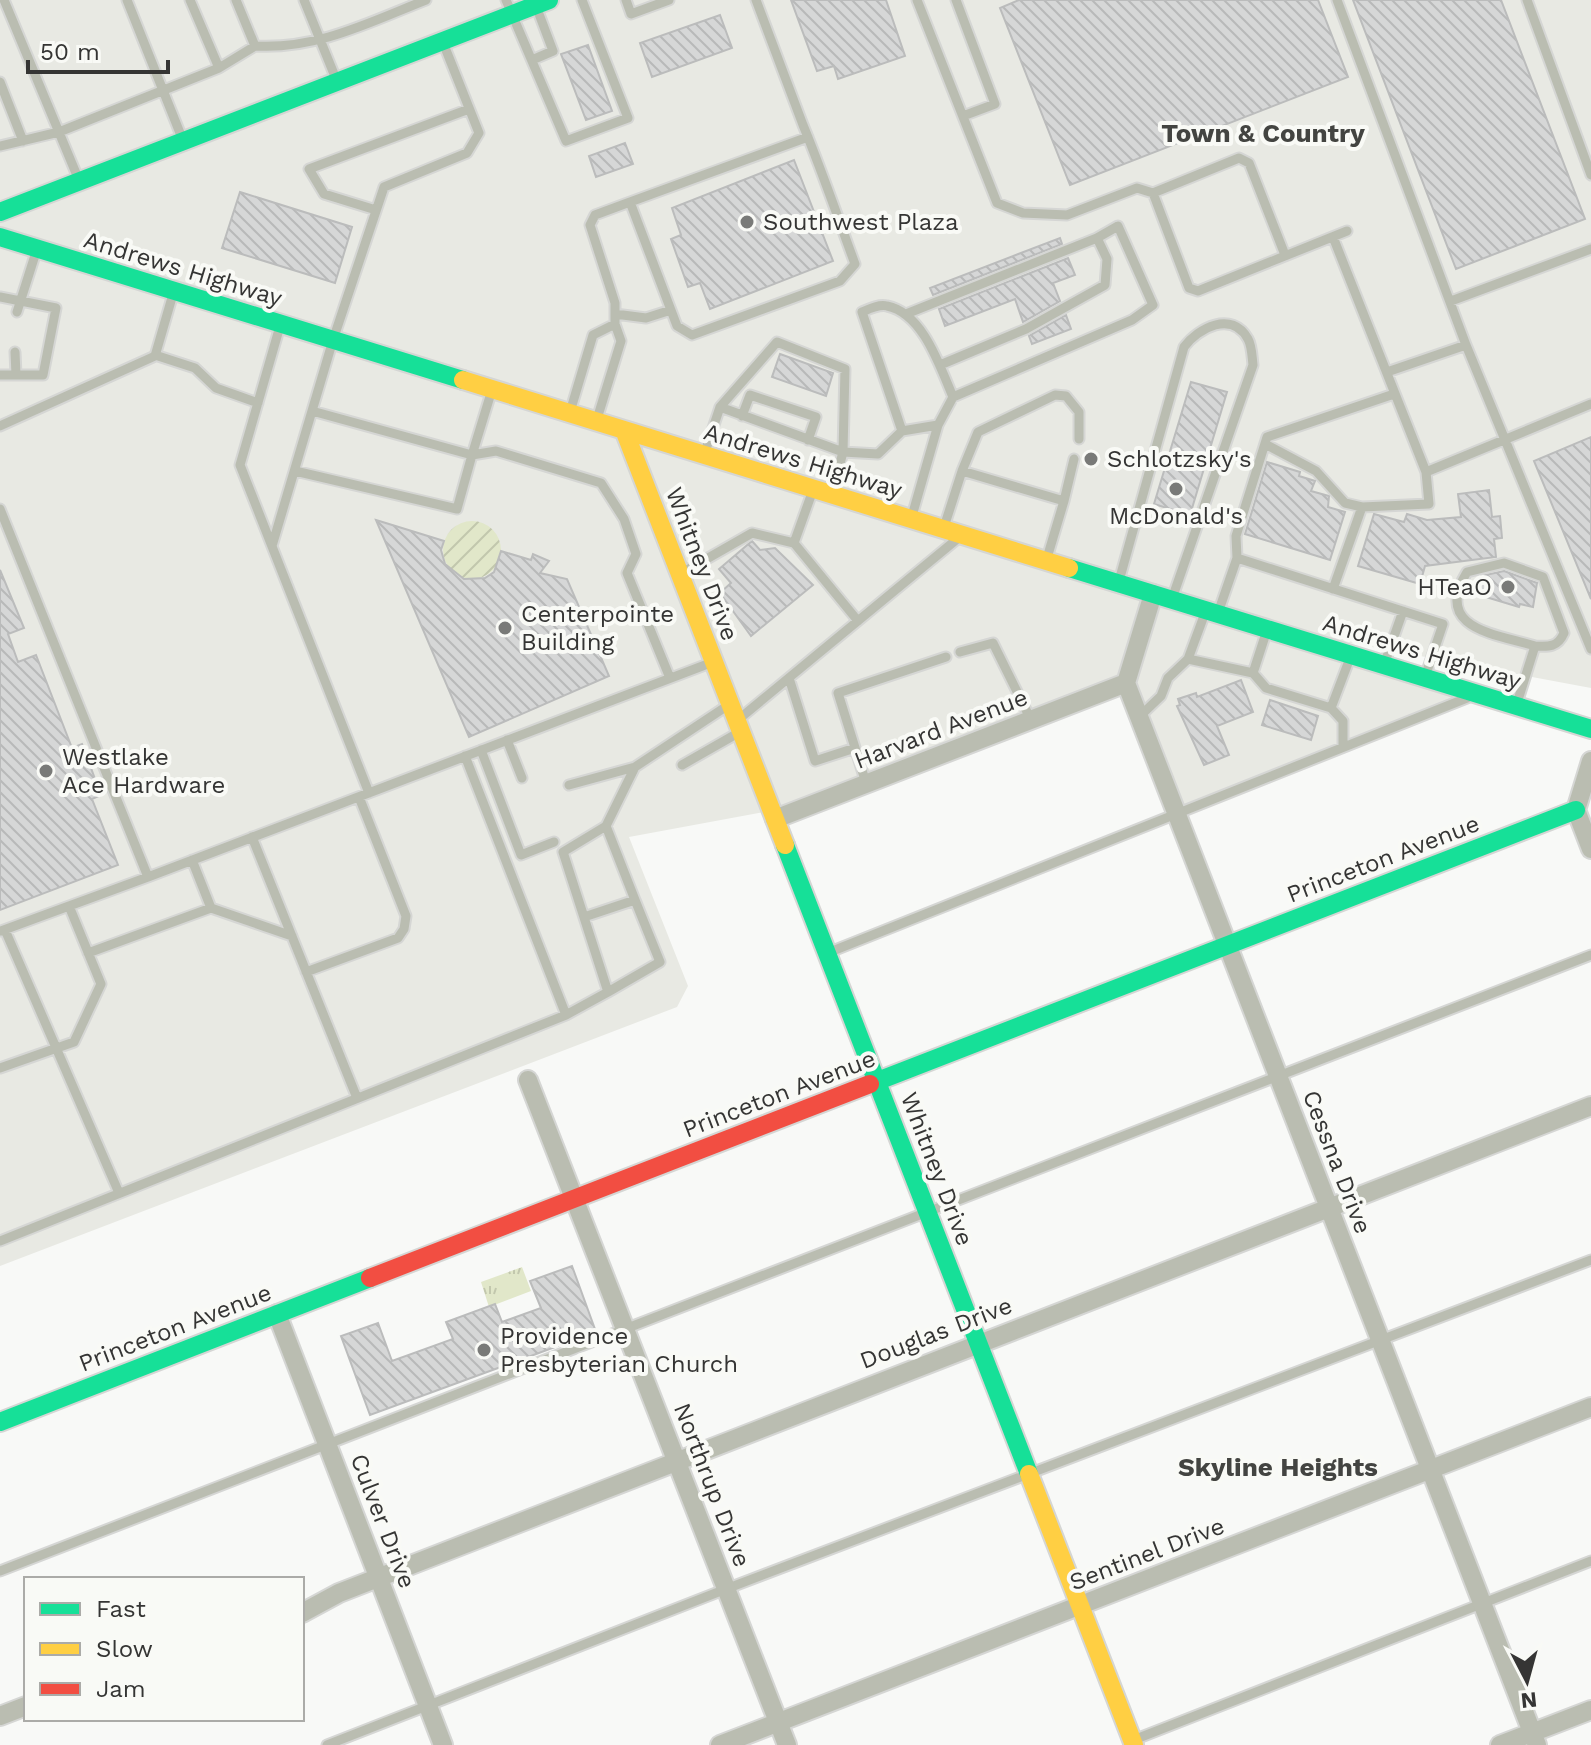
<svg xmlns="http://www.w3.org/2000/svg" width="1591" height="1745" font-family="'Work Sans',sans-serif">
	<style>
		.built { fill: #e8e9e3 }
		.grass { fill: url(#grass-tufts) }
		.garden { fill: url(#garden-furrows) }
		.building { fill: url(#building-back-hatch); stroke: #bbbcbc; stroke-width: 2 }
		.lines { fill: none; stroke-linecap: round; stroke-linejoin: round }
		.lane-casing { stroke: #d5d6d4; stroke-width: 13 }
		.street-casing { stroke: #d5d6d4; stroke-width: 22 }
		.fast-casing { stroke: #d5d6d4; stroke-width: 22 }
		.slow-casing { stroke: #d5d6d4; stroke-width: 22 }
		.jam-casing { stroke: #d5d6d4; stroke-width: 22 }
		.lane { stroke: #babdb1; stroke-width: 9 }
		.street { stroke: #babdb1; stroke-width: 18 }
		.fast { stroke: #16e098; stroke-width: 18 }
		.slow { stroke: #ffcf43; stroke-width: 18 }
		.jam { stroke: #f24e42; stroke-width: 18 }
		.poi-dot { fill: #797a78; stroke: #f9faf6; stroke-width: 3 }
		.labels { text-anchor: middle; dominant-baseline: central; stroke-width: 8; stroke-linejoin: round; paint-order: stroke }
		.poi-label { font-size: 24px; fill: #353534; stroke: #f9faf6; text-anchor: start }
		.street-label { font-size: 24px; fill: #353534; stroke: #f9faf6 }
		.neighbourhood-label { font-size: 26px; font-weight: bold; fill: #434441; stroke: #f9faf6 }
	</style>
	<defs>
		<pattern id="grass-tufts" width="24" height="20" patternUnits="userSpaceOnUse" patternTransform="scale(2)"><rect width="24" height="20" fill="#e1e7c9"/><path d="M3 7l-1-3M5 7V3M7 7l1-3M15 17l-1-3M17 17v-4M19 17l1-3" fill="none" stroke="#c2c7ad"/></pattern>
		<pattern id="garden-furrows" width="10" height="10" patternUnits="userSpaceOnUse" patternTransform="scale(2)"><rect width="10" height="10" fill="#e1e7c9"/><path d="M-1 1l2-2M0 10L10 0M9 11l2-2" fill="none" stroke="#c2c7ad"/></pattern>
		<pattern id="building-back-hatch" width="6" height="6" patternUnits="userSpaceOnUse" patternTransform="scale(2)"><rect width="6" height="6" fill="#d6d7d7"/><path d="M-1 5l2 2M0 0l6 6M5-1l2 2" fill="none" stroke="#b8b9b9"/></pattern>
	</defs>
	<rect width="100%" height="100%" fill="#f8f9f7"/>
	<path class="built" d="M0 0H1591V688L1233 621 1467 700 1175 814 1125 684 774 818 770 811 629 837 688 986 677 1007 0 1266Z"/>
	<path class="grass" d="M522 1267 531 1291 489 1307 481 1282Z"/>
	<path class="garden" d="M443 550a29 29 0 1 1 58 0a29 29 0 1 1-58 0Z"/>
	<path class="building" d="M791 0H886L905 56 838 79 834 66 817 71Z
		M1019 0H1318L1348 77 1070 185 1000 8Z
		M1353 0H1501L1585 219 1456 269Z
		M720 15 732 48 652 77 640 43Z
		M588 45 612 111 586 120 561 54Z
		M625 143 633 164 596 177 589 156Z
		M794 160 833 261 710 309 700 283 688 287 671 239 681 235 672 208Z
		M240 192 352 227 335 283 222 248Z
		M1060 238 1062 244 933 295 930 288Z
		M1068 258 1075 275 1053 283 1060 301 1023 322 1015 299 945 326 939 309Z
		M1066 315 1071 329 1032 344 1029 336Z
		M780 354 833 373 826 396 772 377Z
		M1191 382 1227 392 1190 515 1154 504Z
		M1591 437V599L1534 461Z
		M1267 462 1300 472 1299 476 1315 481 1311 491 1329 496 1328 507 1345 512 1330 560 1245 534Z
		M1489 490 1492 517 1500 516 1502 538 1494 539 1496 557 1425 566 1420 584 1358 566 1374 514 1404 522 1407 514 1427 520 1461 517 1458 494Z
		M376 520 444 541 441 550 445 564 464 579 485 578 494 572 501 551 531 560 533 554 549 561 540 573 567 579 609 676 469 737Z
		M752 541 760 550 775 548 813 585 751 636 720 593 731 583 719 569Z
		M0 570 24 628 8 634 18 662 36 655 72 748 82 744 101 795 92 799 118 865 0 910Z
		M1504 571 1537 583 1533 607 1520 604 1519 607 1476 594 1481 576Z
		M1241 680 1253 712 1217 726 1229 755 1204 765 1177 706 1180 705 1178 699 1196 693 1197 697Z
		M1270 700 1318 716 1311 740 1262 725Z
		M572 1266 596 1332 370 1415 341 1336 378 1323 392 1361 453 1339 446 1322 495 1304 502 1322 541 1308 530 1281Z"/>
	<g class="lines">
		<g class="lane-casing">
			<path id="lane" d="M4 0 78 178
				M127 0 182 138
				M236 0 255 46C316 50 370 22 426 0
				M304 0 336 79
				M506 0 566 141 628 118 582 0
				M626 0 631 14 669 0
				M756 0 803 125C822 171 838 218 855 264L840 281 692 335 677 326 630 202 808 137
				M917 0 997 203 1023 213 1067 215 1137 188 1153 193 1239 158 1249 163 1285 255
				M956 0 995 104 963 116
				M1337 0 1466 345 1591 649
				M1527 0 1591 175
				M532 60 553 51 536 6
				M219 68 255 46
				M0 82 23 141
				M0 146 59 132 219 68 190 0
				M1153 193 1189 288 1198 291 1347 231
				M376 210 324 194 309 169 469 109
				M1333 237 1426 472 1591 404
				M0 297 56 308 43 375H0
				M1451 301 1591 249
				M17 312 36 252
				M615 314 646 318 671 310
				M906 314 1097 238 1107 259 1105 285 1026 329 940 365
				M615 324V303L590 225 595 215 630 202
				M280 326 240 465 369 793
				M15 352 16 375
				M155 355 195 368 216 388 258 403
				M1387 372 1466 345
				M491 393 472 455 496 451 601 483 624 519 636 554 627 573 670 678
				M570 412 593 335 615 324 621 341 597 419
				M742 416 750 395 816 417 808 440
				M0 426 155 356 173 294
				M902 431 862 312C869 309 879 304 887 306 923 313 940 367 953 397
				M1265 444 1316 471 1345 503 1362 507
				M705 452 720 407 843 452 845 369 777 342 720 407
				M295 471 457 509 472 455 312 411
				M962 471 978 432 1055 395 1066 396 1079 412V439
				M813 490 794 543 858 621
				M833 490 843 452 878 454 902 431 938 425
				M1064 501 1074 459
				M0 509 148 877 713 662
				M912 516 938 425 953 397 1132 320 1153 305 1118 226 1097 238
				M945 524 962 471 1064 501 1047 558
				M272 546 333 340 384 187 467 153 479 133 444 45
				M1237 558 1236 536 1267 437 1394 394
				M682 573 752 533 794 543
				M1119 581 1184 347C1198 328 1232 310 1248 339 1252 346 1252 357 1253 365L1173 596
				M1333 589 1362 507 1429 504 1426 472
				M1219 610 1237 558 1443 624 1426 674
				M960 652 993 643 1031 720
				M1188 659 1253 673 1266 688 1331 708 1350 658
				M1385 662 1403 611
				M1253 673 1267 630
				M789 678 815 761 855 748
				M1517 703 1535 646C1496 634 1432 629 1467 572L1504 563 1543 577 1564 633C1558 647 1549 647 1535 646
				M1331 708 1343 721V747
				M1139 717 1161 696 1168 678 1188 659 1205 613
				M739 719 956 540
				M507 740 522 778
				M481 750 521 855 554 842
				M682 765 738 733
				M866 783 838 693 946 657
				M569 785 635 767
				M252 837 357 1098
				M192 860 211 908 292 936
				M584 917 635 900 606 826
				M5 930 119 1193
				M1 931 148 877
				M830 952 1467 698
				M88 953 211 908
				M306 972 398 938 404 929 406 916 359 797
				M608 992 660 962 635 900
				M566 1015 608 992 563 852 606 826 635 767 727 706
				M0 1068 74 1042 101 984 69 906
				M0 1241 566 1015 465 756
				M0 1571 1591 955
				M1136 1739 1591 1561
				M327 1745 726 1589 1591 1260"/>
		</g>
		<g class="street-casing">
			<path id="street" d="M1153 594 1126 683 1537 1745
				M1591 761 1576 810 1591 849
				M775 819 1126 683
				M528 1080 787 1745
				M277 1314 443 1745
				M302 1613 339 1593 1591 1106
				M0 1716 26 1706
				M720 1745 1591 1407
				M1500 1745 1591 1710"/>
		</g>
		<g class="fast-casing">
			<path id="fast" d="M0 212 549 0
				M0 237 463 380
				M1069 568 1591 729
				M785 845 1029 1474
				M870 1084 1576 810
				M0 1422 370 1278"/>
		</g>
		<g class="slow-casing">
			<path id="slow" d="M463 380 1069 568
				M624 430 785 845
				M1029 1474 1134 1745"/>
		</g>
		<g class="jam-casing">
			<path id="jam" d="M370 1278 870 1084"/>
		</g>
		<use href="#lane" class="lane"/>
		<use href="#street" class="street"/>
		<use href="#fast" class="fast"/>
		<use href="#slow" class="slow"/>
		<use href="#jam" class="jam"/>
	</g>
	<g class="poi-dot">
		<circle cx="747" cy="222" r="8"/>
		<circle cx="1091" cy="459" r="8"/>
		<circle cx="1176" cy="489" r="8"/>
		<circle cx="1508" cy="587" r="8"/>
		<circle cx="505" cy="628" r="8"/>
		<circle cx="46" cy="771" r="8"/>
		<circle cx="484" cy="1350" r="8"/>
	</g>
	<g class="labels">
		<g class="poi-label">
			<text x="763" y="222">Southwest Plaza</text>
			<text x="1107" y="459">Schlotzsky's</text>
			<text x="1176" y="516" text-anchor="middle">McDonald's</text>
			<text x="1492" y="587" text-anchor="end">HTeaO</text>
			<text x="521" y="614">Centerpointe<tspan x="521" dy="28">Building</tspan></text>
			<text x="62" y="757">Westlake<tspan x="62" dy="28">Ace Hardware</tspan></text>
			<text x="500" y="1336">Providence<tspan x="500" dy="28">Presbyterian Church</tspan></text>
		</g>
		<g class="street-label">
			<text transform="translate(183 269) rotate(17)">Andrews Highway</text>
			<text transform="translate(803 461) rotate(17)">Andrews Highway</text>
			<text transform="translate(702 564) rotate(69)">Whitney Drive</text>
			<text transform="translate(1422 652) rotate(17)">Andrews Highway</text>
			<text transform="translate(941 729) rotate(-21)">Harvard Avenue</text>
			<text transform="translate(1383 859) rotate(-21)">Princeton Avenue</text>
			<text transform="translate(779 1094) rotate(-21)">Princeton Avenue</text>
			<text transform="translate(1337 1162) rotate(69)">Cessna Drive</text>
			<text transform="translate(937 1169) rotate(69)">Whitney Drive</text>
			<text transform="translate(175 1328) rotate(-21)">Princeton Avenue</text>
			<text transform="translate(936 1333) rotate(-21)">Douglas Drive</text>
			<text transform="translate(712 1485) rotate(69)">Northrup Drive</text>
			<text transform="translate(383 1521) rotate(69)">Culver Drive</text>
			<text transform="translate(1147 1554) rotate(-21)">Sentinel Drive</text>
		</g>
		<g class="neighbourhood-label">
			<text x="1263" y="133">Town &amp; Country</text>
			<text x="1278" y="1467">Skyline Heights</text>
		</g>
	</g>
	<rect x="24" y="1577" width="280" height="144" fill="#f9faf6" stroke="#ababa8" stroke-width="2"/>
	<rect x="40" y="1603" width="40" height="12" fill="#16e098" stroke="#ababa8" stroke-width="2"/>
	<text x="96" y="1617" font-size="24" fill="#353534">Fast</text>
	<rect x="40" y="1643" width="40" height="12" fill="#ffcf43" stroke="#ababa8" stroke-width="2"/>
	<text x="96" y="1657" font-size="24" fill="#353534">Slow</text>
	<rect x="40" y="1683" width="40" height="12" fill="#f24e42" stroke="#ababa8" stroke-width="2"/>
	<text x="96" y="1697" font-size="24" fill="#353534">Jam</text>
	<g transform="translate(1527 1681) rotate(174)" stroke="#f9faf6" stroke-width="6" paint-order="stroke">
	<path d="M0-6L14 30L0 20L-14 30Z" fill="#353534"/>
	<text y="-12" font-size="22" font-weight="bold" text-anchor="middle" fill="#353534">N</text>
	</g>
	<path d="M28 60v12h140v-12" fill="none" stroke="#353534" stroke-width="4"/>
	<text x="40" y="60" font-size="24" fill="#353534" stroke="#f9faf6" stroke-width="6" paint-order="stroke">50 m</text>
</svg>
